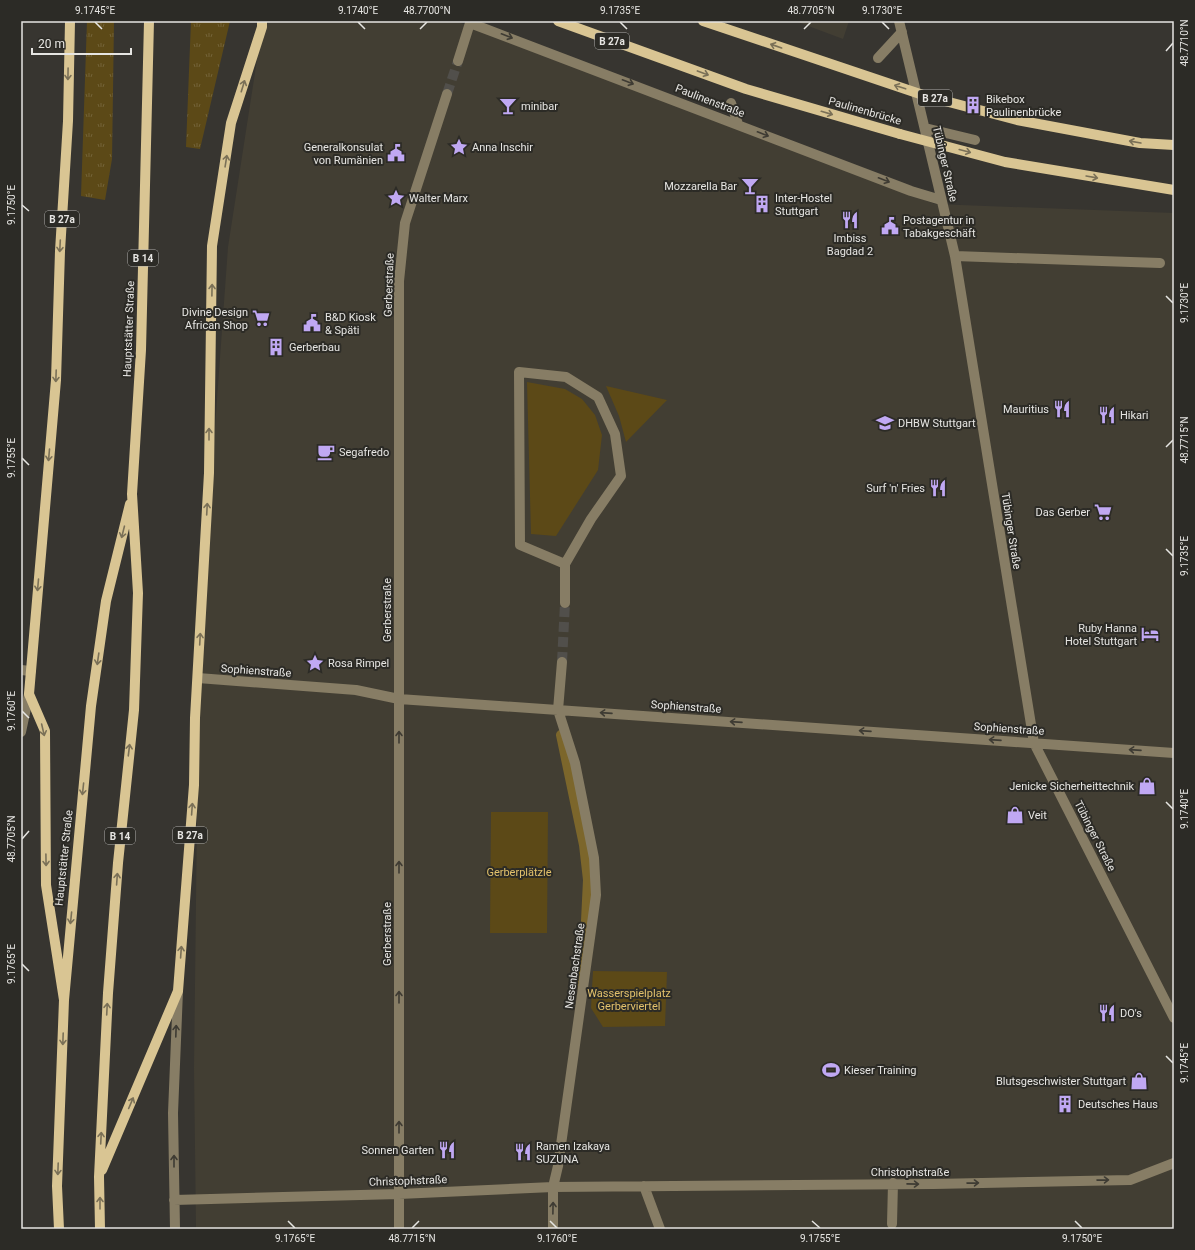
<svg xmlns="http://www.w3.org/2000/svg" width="1195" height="1250" font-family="Roboto,sans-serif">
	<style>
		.built { fill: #423e33 }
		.grass { fill: url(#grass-tufts) }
		.park { fill: #5c4917 }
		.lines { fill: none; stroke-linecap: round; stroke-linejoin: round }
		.stream { stroke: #7c662b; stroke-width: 10 }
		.minor-tunnel { stroke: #514f4b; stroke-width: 10; stroke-dasharray: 10 5; stroke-linecap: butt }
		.minor { stroke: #877d65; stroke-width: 10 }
		.major { stroke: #d9c593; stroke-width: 10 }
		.major-bridge { stroke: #d9c593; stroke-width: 10 }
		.oneway { stroke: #3e3b33 }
		.oneway2 { stroke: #7a7057 }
		.ticks { fill: none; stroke: #e6e5e2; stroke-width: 1.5 }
		.labels { text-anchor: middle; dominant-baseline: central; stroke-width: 4; stroke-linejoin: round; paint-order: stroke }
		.shield { fill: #2c2b26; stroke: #aeadaa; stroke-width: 1 }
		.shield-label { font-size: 10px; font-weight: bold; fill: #e6e5e2 }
		.poi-label { font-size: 11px; fill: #e6e5e2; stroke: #2c2b26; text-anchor: start }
		.street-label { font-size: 11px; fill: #e6e5e2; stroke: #2c2b26 }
		.park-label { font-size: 11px; fill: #e2c16b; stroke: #2c2b26 }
		.neatline { fill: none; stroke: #e6e5e2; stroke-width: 1.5 }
		.ticks-label { font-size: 10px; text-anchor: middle; fill: #e6e5e2 }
	</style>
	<defs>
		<pattern id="grass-tufts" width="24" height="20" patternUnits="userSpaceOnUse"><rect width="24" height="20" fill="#5c4917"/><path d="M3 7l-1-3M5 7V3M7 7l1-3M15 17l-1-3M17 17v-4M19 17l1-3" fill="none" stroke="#736338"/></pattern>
	</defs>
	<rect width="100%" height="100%" fill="#373530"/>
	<path class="built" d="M263 21H456L935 204 1174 213V1229H196L194 1068 199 648 228 247Z
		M795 21H849L843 39Z"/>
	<path class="grass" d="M87 21H114L112 159 105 200 81 196Z
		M191 21H230L200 149 186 147Z"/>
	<path class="park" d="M527 382 565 389 582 399 595 415 602 435 598 470 556 536 531 534Z
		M606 386 667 400 626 442 619 416Z
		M491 812H548L547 933H490Z
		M593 971 667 972 665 1026 603 1027 591 1008Z"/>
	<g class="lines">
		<path class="stream" d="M561 735 584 845 588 880 586 921 579 984"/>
		<path class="minor-tunnel" d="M447 94 458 61
			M562 662 565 603"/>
		<path class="minor" d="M899 21 955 256 1034 743 1174 1018
			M878 58 902 32
			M458 61 470 23 911 191 941 200
			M731 103 738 124
			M925 128 975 140
			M955 256 1160 263
			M565 603V564L591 519 621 476 615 434 598 397 566 377 519 372 520 545 565 564
			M21 670 31 671
			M198 678 356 690 399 699 1174 753
			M21 732 29 694
			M644 1186 660 1229
			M174 1200 399 1194 553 1187 934 1184 1130 1180 1174 1163
			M892 1224 893 1183
			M175 1229 173 1113 178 991
			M399 1229V281L405 223 447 94
			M553 1229V1187L558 1166 596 895 594 858 575 763 558 710 562 662"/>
		<path class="major" d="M558 21 746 89 900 134
			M64 1000 46 885 45 731 29 694 56 380 60 251 68 121 70 21
			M102 1170 178 991 194 785 195 718 209 473 212 246 231 123 262 27V21
			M59 1229 57 1186 64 1000 91 706 106 601 130 504
			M100 1229 99 1177 108 993 118 863 134 710 138 593 132 494 141 350 149 21"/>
		<path class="major-bridge" d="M703 21 926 96 1017 120 1140 143 1174 145
			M900 134 1005 162 1174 190"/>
	</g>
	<defs><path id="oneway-shaft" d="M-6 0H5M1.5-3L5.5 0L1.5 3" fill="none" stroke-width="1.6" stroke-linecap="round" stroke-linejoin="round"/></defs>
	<g class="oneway">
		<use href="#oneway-shaft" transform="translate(507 36) rotate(21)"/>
		<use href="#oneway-shaft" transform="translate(628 82) rotate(21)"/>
		<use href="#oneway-shaft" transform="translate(763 134) rotate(21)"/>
		<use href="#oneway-shaft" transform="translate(884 180) rotate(21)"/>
		<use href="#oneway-shaft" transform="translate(606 713) rotate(-176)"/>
		<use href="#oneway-shaft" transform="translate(736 722) rotate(-176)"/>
		<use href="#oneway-shaft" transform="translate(865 731) rotate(-176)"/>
		<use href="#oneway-shaft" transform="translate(399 737) rotate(-90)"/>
		<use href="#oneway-shaft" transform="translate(995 740) rotate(-176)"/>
		<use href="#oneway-shaft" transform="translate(1135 750) rotate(-176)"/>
		<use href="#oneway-shaft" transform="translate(399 867) rotate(-90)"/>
		<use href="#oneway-shaft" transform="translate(399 997) rotate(-90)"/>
		<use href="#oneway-shaft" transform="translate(176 1031) rotate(-88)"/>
		<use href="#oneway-shaft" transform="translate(399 1127) rotate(-90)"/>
		<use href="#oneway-shaft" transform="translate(174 1161) rotate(-90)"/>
		<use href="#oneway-shaft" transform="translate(1103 1180) rotate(-1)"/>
		<use href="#oneway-shaft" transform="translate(973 1183) rotate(-1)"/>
		<use href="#oneway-shaft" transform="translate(913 1184) rotate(1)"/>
		<use href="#oneway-shaft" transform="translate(553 1208) rotate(-89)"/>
	</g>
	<g class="oneway2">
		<use href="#oneway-shaft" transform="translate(776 46) rotate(-161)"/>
		<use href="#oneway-shaft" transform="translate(703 73) rotate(20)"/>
		<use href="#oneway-shaft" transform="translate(68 74) rotate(91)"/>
		<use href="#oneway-shaft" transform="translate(243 86) rotate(-73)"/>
		<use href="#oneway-shaft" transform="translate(900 87) rotate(-162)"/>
		<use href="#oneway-shaft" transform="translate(827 113) rotate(16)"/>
		<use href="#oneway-shaft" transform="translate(1135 142) rotate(-170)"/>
		<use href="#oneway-shaft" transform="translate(965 151) rotate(15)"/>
		<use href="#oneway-shaft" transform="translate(226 161) rotate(-81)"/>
		<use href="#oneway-shaft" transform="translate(1092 177) rotate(10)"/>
		<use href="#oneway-shaft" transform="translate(60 246) rotate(93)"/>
		<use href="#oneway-shaft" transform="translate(212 290) rotate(-89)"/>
		<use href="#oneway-shaft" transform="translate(56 376) rotate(92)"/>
		<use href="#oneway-shaft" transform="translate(209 434) rotate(-90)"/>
		<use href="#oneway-shaft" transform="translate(49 455) rotate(95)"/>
		<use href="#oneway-shaft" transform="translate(207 509) rotate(-87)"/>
		<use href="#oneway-shaft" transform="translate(123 532) rotate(104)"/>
		<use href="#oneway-shaft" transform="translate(38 585) rotate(95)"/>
		<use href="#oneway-shaft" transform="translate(200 639) rotate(-87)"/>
		<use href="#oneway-shaft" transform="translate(98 659) rotate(98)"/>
		<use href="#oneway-shaft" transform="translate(43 730) rotate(77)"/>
		<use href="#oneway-shaft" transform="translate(129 750) rotate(-83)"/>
		<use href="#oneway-shaft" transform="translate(83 789) rotate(96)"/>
		<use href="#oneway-shaft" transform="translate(192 809) rotate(-86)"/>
		<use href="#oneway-shaft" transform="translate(46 860) rotate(89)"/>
		<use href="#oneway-shaft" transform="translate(117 879) rotate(-86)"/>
		<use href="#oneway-shaft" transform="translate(71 918) rotate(96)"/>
		<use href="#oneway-shaft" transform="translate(181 952) rotate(-86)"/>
		<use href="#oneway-shaft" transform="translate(107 1009) rotate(-87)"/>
		<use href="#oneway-shaft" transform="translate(63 1039) rotate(92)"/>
		<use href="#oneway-shaft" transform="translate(131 1103) rotate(-67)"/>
		<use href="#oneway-shaft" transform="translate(101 1138) rotate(-87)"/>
		<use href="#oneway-shaft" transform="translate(58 1169) rotate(92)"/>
		<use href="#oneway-shaft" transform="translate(100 1203) rotate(-90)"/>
	</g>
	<path class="ticks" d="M95 22 102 29M358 22 365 29M620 22 627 29M882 22 889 29M420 29 427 22M804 29 811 22M1166 51 1173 43M22 205 29 211M1166 296 1173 303M1166 447 1173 440M22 458 29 465M1166 549 1173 556M22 711 29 718M1166 802 1173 809M22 839 29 831M22 964 29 971M1166 1056 1173 1063M288 1221 295 1228M550 1221 557 1228M812 1221 820 1228M1075 1221 1082 1228M412 1228 419 1221"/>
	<defs>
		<g id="building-bare" transform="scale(1.38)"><path d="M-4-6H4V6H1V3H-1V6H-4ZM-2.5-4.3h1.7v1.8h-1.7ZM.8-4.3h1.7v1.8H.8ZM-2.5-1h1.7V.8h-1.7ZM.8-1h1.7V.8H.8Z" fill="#c0a8f3" stroke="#2c2b26" stroke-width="2.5" paint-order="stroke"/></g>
		<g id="bar-bare" transform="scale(1.38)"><path d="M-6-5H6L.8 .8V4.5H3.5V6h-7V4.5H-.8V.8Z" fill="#c0a8f3" stroke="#2c2b26" stroke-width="2.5" paint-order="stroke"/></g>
		<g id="sight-bare" transform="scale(1.38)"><path d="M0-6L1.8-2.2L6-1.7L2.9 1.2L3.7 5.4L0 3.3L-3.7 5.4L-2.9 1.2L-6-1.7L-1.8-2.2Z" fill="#c0a8f3" stroke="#2c2b26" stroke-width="2.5" paint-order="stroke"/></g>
		<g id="civic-bare" transform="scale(1.38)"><path d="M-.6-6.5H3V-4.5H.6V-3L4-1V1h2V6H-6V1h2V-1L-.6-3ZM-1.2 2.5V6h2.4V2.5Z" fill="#c0a8f3" stroke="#2c2b26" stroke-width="2.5" paint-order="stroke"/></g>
		<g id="restaurant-bare" transform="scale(1.38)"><path d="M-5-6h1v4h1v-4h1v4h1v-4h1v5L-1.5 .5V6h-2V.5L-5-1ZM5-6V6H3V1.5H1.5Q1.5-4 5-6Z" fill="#c0a8f3" stroke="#2c2b26" stroke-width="2.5" paint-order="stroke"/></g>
		<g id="supermarket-bare" transform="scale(1.38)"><path d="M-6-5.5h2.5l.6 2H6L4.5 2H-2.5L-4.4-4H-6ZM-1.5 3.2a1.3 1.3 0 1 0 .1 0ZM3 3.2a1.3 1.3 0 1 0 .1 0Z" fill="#c0a8f3" stroke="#2c2b26" stroke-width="2.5" paint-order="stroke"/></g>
		<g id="university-bare" transform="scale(1.38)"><path d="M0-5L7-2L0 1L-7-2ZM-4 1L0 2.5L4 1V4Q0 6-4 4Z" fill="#c0a8f3" stroke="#2c2b26" stroke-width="2.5" paint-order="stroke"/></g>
		<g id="cafe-bare" transform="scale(1.38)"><path d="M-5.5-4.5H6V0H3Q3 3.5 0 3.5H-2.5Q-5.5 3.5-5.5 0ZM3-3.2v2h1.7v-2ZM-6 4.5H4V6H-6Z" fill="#c0a8f3" stroke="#2c2b26" stroke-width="2.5" paint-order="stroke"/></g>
		<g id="hotel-bare" transform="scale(1.38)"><path d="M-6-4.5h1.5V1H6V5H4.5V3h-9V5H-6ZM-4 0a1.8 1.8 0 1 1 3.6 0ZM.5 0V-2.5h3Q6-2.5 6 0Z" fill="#c0a8f3" stroke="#2c2b26" stroke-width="2.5" paint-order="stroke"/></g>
		<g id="shop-bare" transform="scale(1.38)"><path d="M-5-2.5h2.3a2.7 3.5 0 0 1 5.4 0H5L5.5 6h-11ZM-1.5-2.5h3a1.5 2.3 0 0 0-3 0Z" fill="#c0a8f3" stroke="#2c2b26" stroke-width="2.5" paint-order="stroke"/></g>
		<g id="stadium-bare" transform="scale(1.38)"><path d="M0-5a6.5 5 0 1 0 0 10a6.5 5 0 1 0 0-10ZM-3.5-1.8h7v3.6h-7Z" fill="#c0a8f3" stroke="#2c2b26" stroke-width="2.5" paint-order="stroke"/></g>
	</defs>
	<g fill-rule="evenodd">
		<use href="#building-bare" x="973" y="105"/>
		<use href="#bar-bare" x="508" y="106"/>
		<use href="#sight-bare" x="459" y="147"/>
		<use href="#civic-bare" x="396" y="153"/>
		<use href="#bar-bare" x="750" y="186"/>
		<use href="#sight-bare" x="396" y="198"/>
		<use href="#building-bare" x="762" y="204"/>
		<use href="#restaurant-bare" x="850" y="220"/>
		<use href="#civic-bare" x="890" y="226"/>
		<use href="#supermarket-bare" x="261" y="318"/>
		<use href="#civic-bare" x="312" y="323"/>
		<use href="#building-bare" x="276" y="347"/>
		<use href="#restaurant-bare" x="1062" y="409"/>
		<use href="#restaurant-bare" x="1107" y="415"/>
		<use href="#university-bare" x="885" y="423"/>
		<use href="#cafe-bare" x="326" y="452"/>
		<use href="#restaurant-bare" x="938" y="488"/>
		<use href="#supermarket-bare" x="1103" y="512"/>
		<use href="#hotel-bare" x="1150" y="634"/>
		<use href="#sight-bare" x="315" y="663"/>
		<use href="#shop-bare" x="1147" y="786"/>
		<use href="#shop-bare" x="1015" y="815"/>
		<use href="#restaurant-bare" x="1107" y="1013"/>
		<use href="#stadium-bare" x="831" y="1070"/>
		<use href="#shop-bare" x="1139" y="1081"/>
		<use href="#building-bare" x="1065" y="1104"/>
		<use href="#restaurant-bare" x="447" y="1150"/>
		<use href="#restaurant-bare" x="523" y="1152"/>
	</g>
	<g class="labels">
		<g class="shield">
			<rect x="595" y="33" width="34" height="16" rx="3"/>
			<rect x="918" y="90" width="34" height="16" rx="3"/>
			<rect x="45" y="211" width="34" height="16" rx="3"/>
			<rect x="128" y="250" width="30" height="16" rx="3"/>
			<rect x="173" y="827" width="34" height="16" rx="3"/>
			<rect x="105" y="828" width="30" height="16" rx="3"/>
		</g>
		<g class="shield-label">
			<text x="612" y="41">B 27a</text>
			<text x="935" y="98">B 27a</text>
			<text x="62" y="219">B 27a</text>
			<text x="143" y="258">B 14</text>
			<text x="190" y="835">B 27a</text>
			<text x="120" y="836">B 14</text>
		</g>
		<g class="poi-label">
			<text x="986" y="99">Bikebox<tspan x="986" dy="13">Paulinenbrücke</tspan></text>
			<text x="521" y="106">minibar</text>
			<text x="383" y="147" text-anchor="end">Generalkonsulat<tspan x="383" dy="13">von Rumänien</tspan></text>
			<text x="472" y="147">Anna Inschir</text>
			<text x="737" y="186" text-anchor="end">Mozzarella Bar</text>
			<text x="409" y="198">Walter Marx</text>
			<text x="775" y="198">Inter-Hostel<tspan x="775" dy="13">Stuttgart</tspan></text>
			<text x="903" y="220">Postagentur in<tspan x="903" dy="13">Tabakgeschäft</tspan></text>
			<text x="850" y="238" text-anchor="middle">Imbiss<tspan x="850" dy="13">Bagdad 2</tspan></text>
			<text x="248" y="312" text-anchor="end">Divine Design<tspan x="248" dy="13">African Shop</tspan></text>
			<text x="325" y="317">B&amp;D Kiosk<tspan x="325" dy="13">&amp; Späti</tspan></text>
			<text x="289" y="347">Gerberbau</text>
			<text x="1049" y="409" text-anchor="end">Mauritius</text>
			<text x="1120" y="415">Hikari</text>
			<text x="898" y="423">DHBW Stuttgart</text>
			<text x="339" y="452">Segafredo</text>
			<text x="925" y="488" text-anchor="end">Surf 'n' Fries</text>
			<text x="1090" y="512" text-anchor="end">Das Gerber</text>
			<text x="1137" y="628" text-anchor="end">Ruby Hanna<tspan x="1137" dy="13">Hotel Stuttgart</tspan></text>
			<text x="328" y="663">Rosa Rimpel</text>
			<text x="1134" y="786" text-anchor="end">Jenicke Sicherheittechnik</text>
			<text x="1028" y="815">Veit</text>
			<text x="1120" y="1013">DO's</text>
			<text x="844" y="1070">Kieser Training</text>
			<text x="1126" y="1081" text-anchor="end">Blutsgeschwister Stuttgart</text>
			<text x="1078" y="1104">Deutsches Haus</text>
			<text x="536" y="1146">Ramen Izakaya<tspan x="536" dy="13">SUZUNA</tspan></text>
			<text x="434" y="1150" text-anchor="end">Sonnen Garten</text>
		</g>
		<g class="street-label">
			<text transform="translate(710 101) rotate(21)">Paulinenstraße</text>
			<text transform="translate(865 111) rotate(16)">Paulinenbrücke</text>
			<text transform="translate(945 164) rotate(77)">Tübinger Straße</text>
			<text transform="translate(389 285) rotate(-88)">Gerberstraße</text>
			<text transform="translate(129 329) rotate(-88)">Hauptstätter Straße</text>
			<text transform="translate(1011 531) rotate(81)">Tübinger Straße</text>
			<text transform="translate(387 610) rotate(-90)">Gerberstraße</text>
			<text transform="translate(256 671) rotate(4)">Sophienstraße</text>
			<text transform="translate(686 707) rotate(4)">Sophienstraße</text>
			<text transform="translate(1009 729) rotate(4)">Sophienstraße</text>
			<text transform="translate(1095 836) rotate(63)">Tübinger Straße</text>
			<text transform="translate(64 858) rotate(-84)">Hauptstätter Straße</text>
			<text transform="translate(387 934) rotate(-90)">Gerberstraße</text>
			<text transform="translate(575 966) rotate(-82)">Nesenbachstraße</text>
			<text x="910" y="1172">Christophstraße</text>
			<text transform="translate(408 1181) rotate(-2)">Christophstraße</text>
		</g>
		<g class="park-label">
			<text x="519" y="872">Gerberplätzle</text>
			<text x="629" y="993">Wasserspielplatz<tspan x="629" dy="13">Gerberviertel</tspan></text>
		</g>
	</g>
	<rect width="1195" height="1250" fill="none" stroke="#2c2b26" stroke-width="44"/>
	<path d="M32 48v6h99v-6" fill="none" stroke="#e6e5e2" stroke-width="2"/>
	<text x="38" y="48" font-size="12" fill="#e6e5e2" stroke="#2c2b26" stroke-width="3" paint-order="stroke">20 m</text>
	<rect x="22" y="22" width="1151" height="1206" class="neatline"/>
	<g class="ticks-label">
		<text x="95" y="14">9.1745°E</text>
		<text x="358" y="14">9.1740°E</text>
		<text x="427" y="14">48.7700°N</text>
		<text x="620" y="14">9.1735°E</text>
		<text x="811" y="14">48.7705°N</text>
		<text x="882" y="14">9.1730°E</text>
		<text transform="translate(1184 43) rotate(-90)" y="4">48.7710°N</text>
		<text transform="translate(11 205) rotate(-90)" y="4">9.1750°E</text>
		<text transform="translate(1184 303) rotate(-90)" y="4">9.1730°E</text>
		<text transform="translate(1184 440) rotate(-90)" y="4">48.7715°N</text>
		<text transform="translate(11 458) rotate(-90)" y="4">9.1755°E</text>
		<text transform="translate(1184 556) rotate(-90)" y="4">9.1735°E</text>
		<text transform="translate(11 711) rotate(-90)" y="4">9.1760°E</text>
		<text transform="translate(1184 809) rotate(-90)" y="4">9.1740°E</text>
		<text transform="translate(11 839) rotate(-90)" y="4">48.7705°N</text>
		<text transform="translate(11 964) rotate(-90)" y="4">9.1765°E</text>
		<text transform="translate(1184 1063) rotate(-90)" y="4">9.1745°E</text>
		<text x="295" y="1242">9.1765°E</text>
		<text x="412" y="1242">48.7715°N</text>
		<text x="557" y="1242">9.1760°E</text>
		<text x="820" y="1242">9.1755°E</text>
		<text x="1082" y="1242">9.1750°E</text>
	</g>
</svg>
